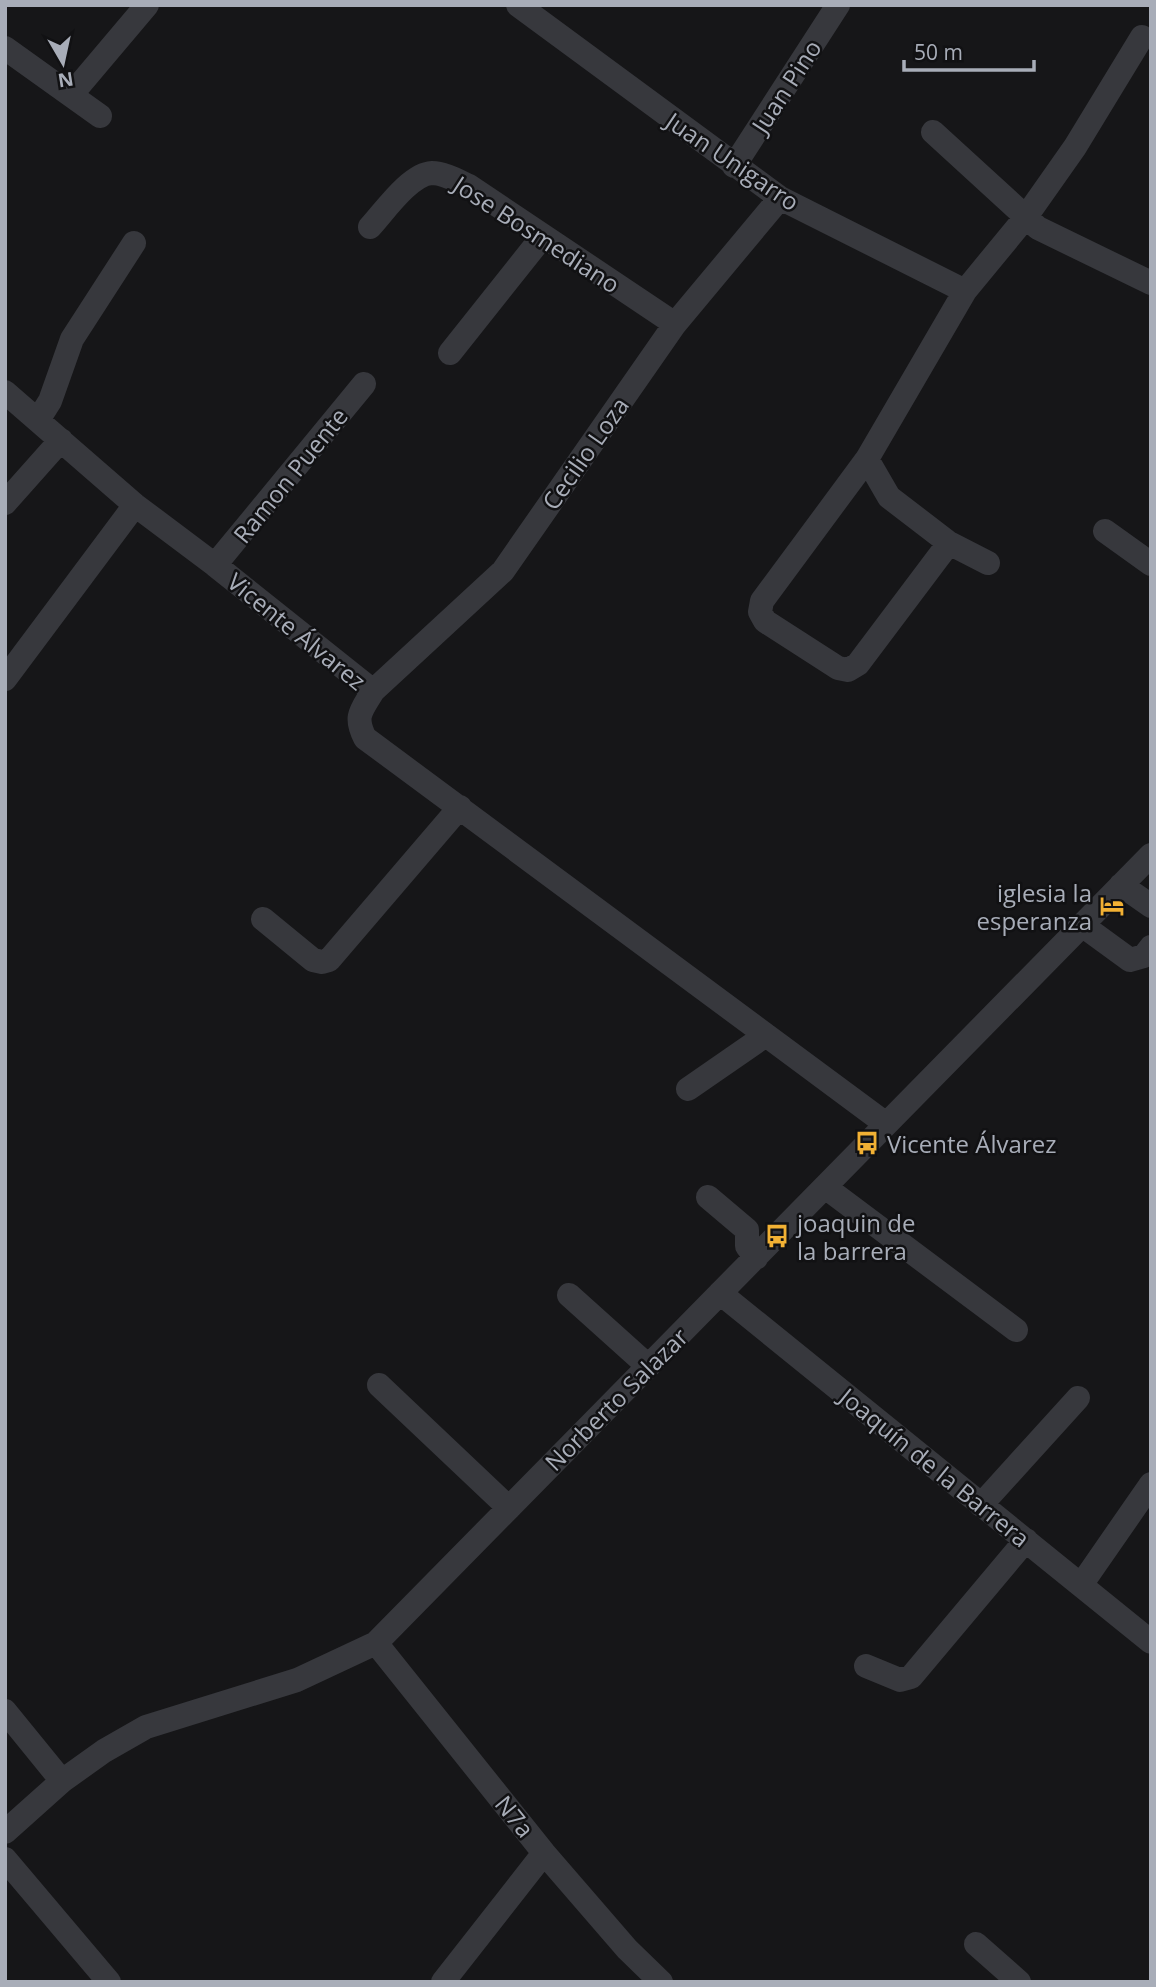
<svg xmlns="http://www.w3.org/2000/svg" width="1156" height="1987" font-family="'Open Sans',sans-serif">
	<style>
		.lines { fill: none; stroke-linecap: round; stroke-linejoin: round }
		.minor { stroke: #37383d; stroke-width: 24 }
		.labels { text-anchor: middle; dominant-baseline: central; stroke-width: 5; stroke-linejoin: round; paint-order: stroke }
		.street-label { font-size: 24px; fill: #a8adb8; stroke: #111113 }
		.poi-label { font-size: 24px; fill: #a8adb8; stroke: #111113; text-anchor: start }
	</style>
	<rect width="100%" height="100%" fill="#161618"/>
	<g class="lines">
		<path class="minor" d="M518 5 780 198 965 291
			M5 48 100 116
			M71 95 147 5
			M933 132 1038 228 1151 283
			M734 166 838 5
			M780 198 675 324 503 571 373 691C361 711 354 716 365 738L886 1124
			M370 227C384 212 410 174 432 173 444 173 458 181 469 186L675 324
			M450 353 543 236
			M5 392 135 505 215 565 373 691
			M38 420 50 401 72 339 134 243
			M867 459 889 497 949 543 988 563
			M5 503 61 440
			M1105 531 1151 564
			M949 543 858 664 848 670 838 668 765 621 760 612 762 601 867 459 965 291 1025 218 1075 147 1142 37
			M215 565 364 384
			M5 679 135 505
			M1121 885 1151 906
			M263 919 313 960 322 962 329 960 460 807
			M1082 925 1130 960 1144 956 1151 947
			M688 1089 766 1035
			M825 1187 1016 1330
			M708 1197 747 1230V1246L756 1258
			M720 1293 1151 1642
			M569 1295 648 1366
			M379 1385 509 1508
			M981 1505 1078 1398
			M1081 1585 1151 1484
			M376 1643 544 1853 627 1949 661 1982
			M866 1666 900 1680 911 1677 1026 1540
			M5 1711 62 1781
			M5 1832 62 1781 104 1751 146 1727 297 1680 376 1643 1151 855
			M5 1859 109 1982
			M976 1944 1019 1982
			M443 1982 544 1853"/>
	</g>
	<defs>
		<g id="hotel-bare" transform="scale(1.89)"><path d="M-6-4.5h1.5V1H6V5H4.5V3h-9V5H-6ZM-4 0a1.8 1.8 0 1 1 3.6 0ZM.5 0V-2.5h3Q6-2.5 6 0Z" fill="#f2b134" stroke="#111113" stroke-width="2.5" paint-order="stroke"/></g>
		<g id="bus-bare" transform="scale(1.89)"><path d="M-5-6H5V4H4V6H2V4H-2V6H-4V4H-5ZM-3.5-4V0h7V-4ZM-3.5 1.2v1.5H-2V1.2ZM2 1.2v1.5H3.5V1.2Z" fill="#f2b134" stroke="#111113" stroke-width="2.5" paint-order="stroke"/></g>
	</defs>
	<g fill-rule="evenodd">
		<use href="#hotel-bare" x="1112" y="906"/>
		<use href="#bus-bare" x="867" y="1143"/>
		<use href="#bus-bare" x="777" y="1236"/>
	</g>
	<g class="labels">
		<g class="street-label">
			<text transform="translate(786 86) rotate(-57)">Juan Pino</text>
			<text transform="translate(733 161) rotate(34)">Juan Unigarro</text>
			<text transform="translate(537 234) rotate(33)">Jose Bosmediano</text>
			<text transform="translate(585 453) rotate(-55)">Cecilio Loza</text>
			<text transform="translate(290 475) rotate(-51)">Ramon Puente</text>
			<text transform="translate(297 631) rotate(39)">Vicente Álvarez</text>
			<text transform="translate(616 1399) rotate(-45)">Norberto Salazar</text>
			<text transform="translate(935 1467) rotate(39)">Joaquín de la Barrera</text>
			<text transform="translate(515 1816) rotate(51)">N7a</text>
		</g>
		<g class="poi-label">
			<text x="1092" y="892" text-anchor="end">iglesia la<tspan x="1092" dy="28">esperanza</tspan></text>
			<text x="887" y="1143">Vicente Álvarez</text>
			<text x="797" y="1222">joaquin de<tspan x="797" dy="28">la barrera</tspan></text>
		</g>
	</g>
	<rect width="1156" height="1987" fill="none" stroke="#a8adb8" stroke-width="14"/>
	<g transform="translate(63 63) rotate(171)" stroke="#111113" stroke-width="5" paint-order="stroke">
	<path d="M0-5L12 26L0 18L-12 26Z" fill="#a8adb8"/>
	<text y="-10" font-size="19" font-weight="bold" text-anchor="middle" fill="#a8adb8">N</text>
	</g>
	<path d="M904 60v10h130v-10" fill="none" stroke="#a8adb8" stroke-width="3.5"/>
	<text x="914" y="60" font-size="21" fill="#a8adb8" stroke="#111113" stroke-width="5" paint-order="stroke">50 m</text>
</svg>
